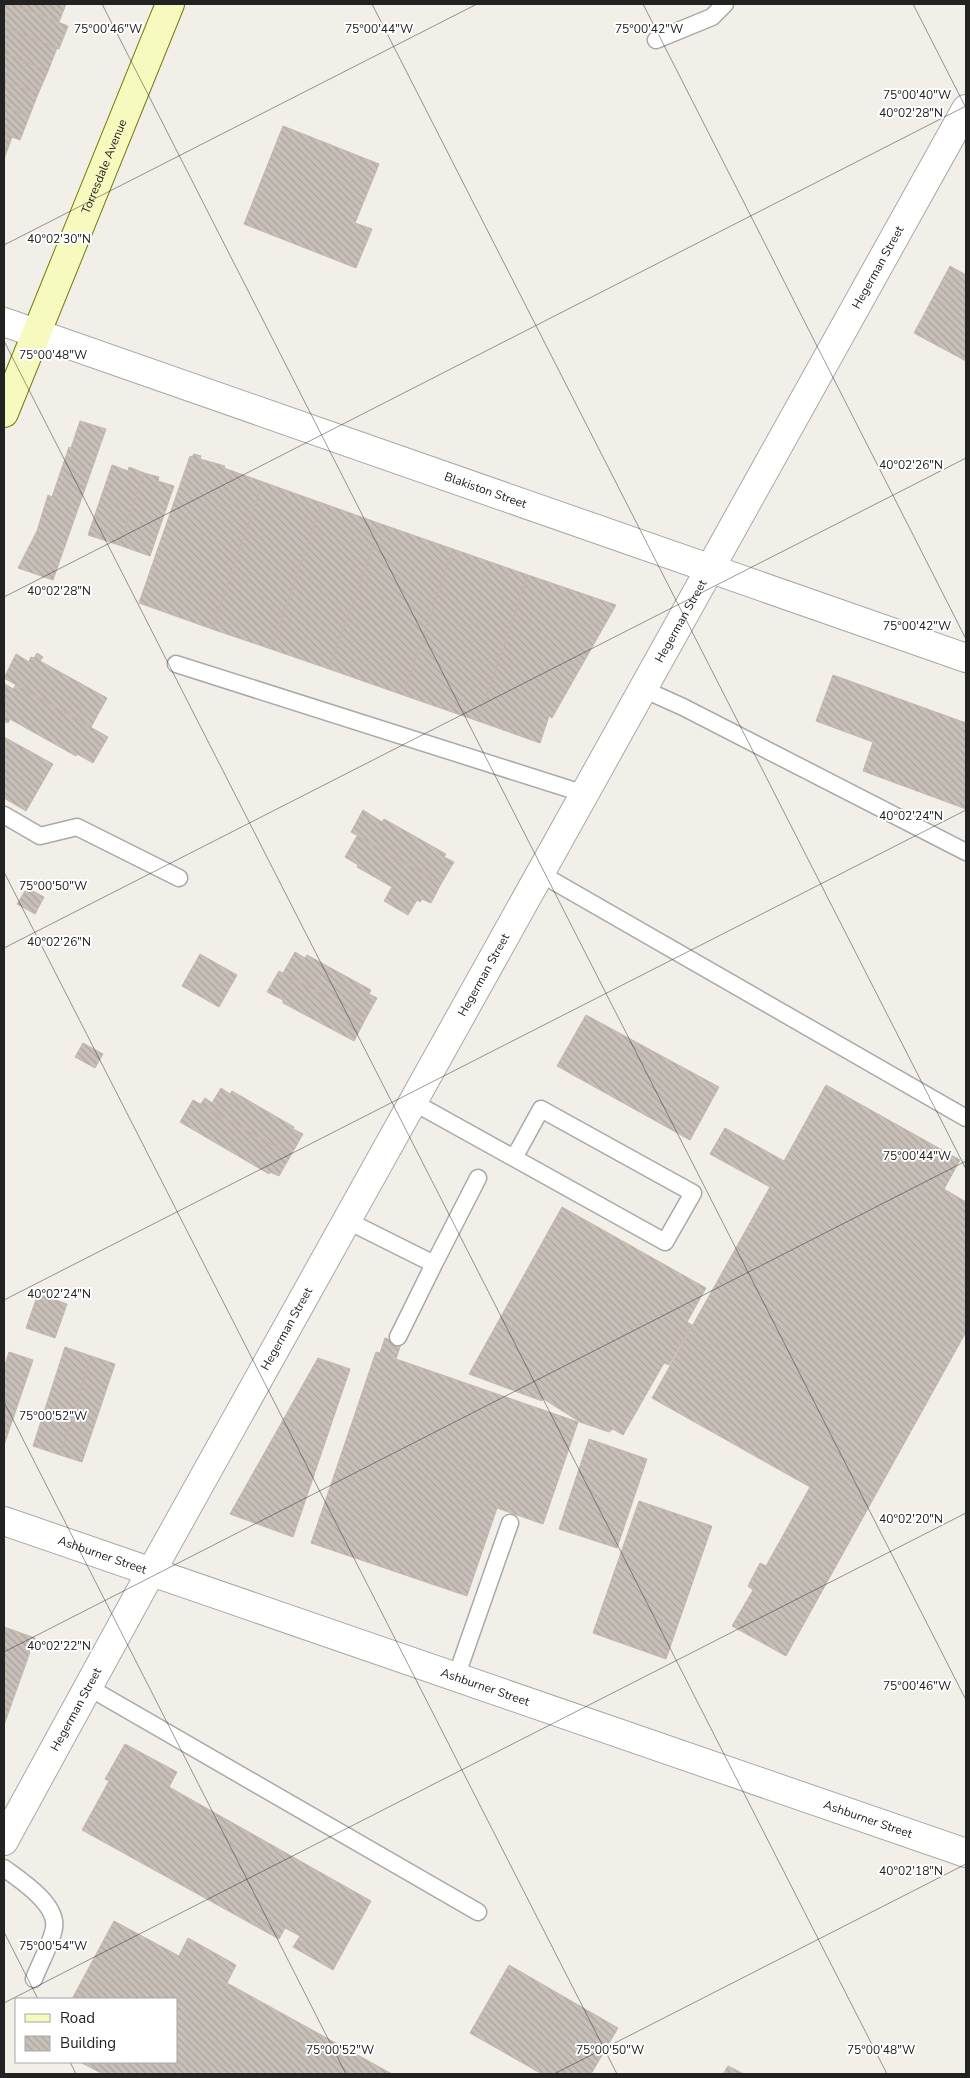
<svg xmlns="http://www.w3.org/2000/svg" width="970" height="2078" font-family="'Nunito Sans',sans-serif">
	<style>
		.building { fill: url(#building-back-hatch); stroke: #c4b6ab }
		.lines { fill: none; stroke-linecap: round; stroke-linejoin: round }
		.lane-casing { stroke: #a9a9a9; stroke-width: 19 }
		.street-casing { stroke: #a9a9a9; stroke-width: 30 }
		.secondary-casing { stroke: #707d05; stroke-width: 30 }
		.lane { stroke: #fff; stroke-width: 16 }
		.street { stroke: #fff; stroke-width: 28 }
		.secondary { stroke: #f7fabf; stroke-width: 28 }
		.ticks { fill: none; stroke: #222; stroke-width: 1; stroke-opacity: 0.45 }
		.labels { text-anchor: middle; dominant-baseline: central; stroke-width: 4; stroke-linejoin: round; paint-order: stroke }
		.street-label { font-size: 12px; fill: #222; stroke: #fff }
		.ticks-label { font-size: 12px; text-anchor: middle; fill: #222; stroke: #fff; stroke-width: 4; stroke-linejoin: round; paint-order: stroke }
	</style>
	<defs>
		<pattern id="building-back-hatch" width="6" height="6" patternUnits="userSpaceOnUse" patternTransform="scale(1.25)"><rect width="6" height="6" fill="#c7bfb8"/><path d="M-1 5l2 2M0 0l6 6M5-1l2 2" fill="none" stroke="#aba49e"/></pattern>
	</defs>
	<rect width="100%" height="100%" fill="#f2efe9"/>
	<path class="building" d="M4 4H12L68 26 59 49 4 27Z
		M12 4H66L59 22Z
		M4 27 57 48 48 71 4 53Z
		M4 53 48 71 38 94 4 81Z
		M4 81 38 94 29 117 4 106Z
		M4 106 29 117 20 140 4 134Z
		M283 126 379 164 355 223 372 229 356 268 244 224Z
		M4 134 12 137 4 159Z
		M950 266 966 275V361L914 333Z
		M80 421 106 429 53 580 18 568 37 531 48 495 52 497 69 447 71 448Z
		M194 454 201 456 200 459 225 466 224 468 263 482 212 629 139 603 190 456 192 457Z
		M112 465 128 471 129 467 144 473 119 545 88 535Z
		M144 473 159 477 158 481 174 486 150 556 119 545Z
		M263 482 322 503 271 649 212 629Z
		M322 503 381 524 329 669 271 649Z
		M381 524 453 549 403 695 329 669Z
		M453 549 528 575 478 721 403 695Z
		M528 575 616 605 552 718 549 716 540 743 478 721Z
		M37 653 43 657 40 661 107 698 91 727 4 678 16 654 29 662 31 657 34 658Z
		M833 675 966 723V809L863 771 873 742 816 721Z
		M5 684 13 689 16 685 108 737 93 763 77 754 76 756 10 719 8 723 4 721Z
		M4 737 53 764 26 811 4 798Z
		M363 810 382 822 384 819 446 854 444 857 454 862 441 884 351 832Z
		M357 836 441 884 431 903 422 899 420 902 417 900 408 915 384 901 392 887 357 867 358 865 345 857Z
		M27 888 44 897 35 914 17 904Z
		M295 952 305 958 307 955 371 990 369 994 377 998 366 1018 283 973Z
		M200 954 237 975 219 1007 182 986Z
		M279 971 366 1018 354 1041 283 1003V1000L267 992Z
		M586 1015 719 1087 690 1140 557 1066Z
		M83 1043 103 1054 95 1068 75 1057Z
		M826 1085 960 1160 944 1189 966 1202V1332L786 1656 732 1626 753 1590 748 1586 760 1563 766 1566 810 1487 652 1398 770 1187 710 1154 725 1128 784 1161Z
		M221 1088 230 1094 232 1091 294 1127 293 1129 303 1134 291 1155 200 1105 205 1098 212 1103Z
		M193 1100 291 1155 279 1176 270 1172 269 1174 180 1122Z
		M562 1207 706 1288 687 1322 692 1325 669 1365 664 1363 623 1435 613 1429 609 1432 580 1422 542 1398V1401L469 1374Z
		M38 1294 67 1304 55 1338 26 1328Z
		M385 1338 401 1344 396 1359 578 1422 543 1524 497 1508 467 1596 311 1543 376 1352 380 1353Z
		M65 1347 91 1356 60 1455 33 1446Z
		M9 1352 33 1360 4 1445V1368Z
		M91 1356 115 1364 82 1462 60 1455Z
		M318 1358 350 1369 293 1537 230 1514Z
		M589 1439 647 1459 617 1548 559 1529Z
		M639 1501 712 1526 666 1659 593 1633Z
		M4 1627 35 1638 4 1725Z
		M125 1744 177 1772 169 1787 371 1901 333 1970 293 1947 300 1936 285 1928 279 1939 82 1830 109 1781 105 1779Z
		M114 1921 179 1956 188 1938 236 1965 227 1983 392 2074H103L80 2062H176V1999H72Z
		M509 1965 618 2028 591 2074H542L470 2033Z
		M728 2066 744 2074H723Z"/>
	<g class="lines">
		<g class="lane-casing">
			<path id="lane" d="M656 40 712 17 725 4
				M176 664 585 794
				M643 689 683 707 966 852
				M4 815 40 836 77 827 179 878
				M541 874 966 1118
				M413 1102 514 1158 541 1109 693 1193 665 1242 514 1158
				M348 1221 434 1264 478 1178
				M398 1337 434 1264
				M456 1677 510 1523
				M88 1687 478 1912
				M4 1868C20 1880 58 1904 54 1928 52 1942 39 1965 34 1979"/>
		</g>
		<g class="street-casing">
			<g id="street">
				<path id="s1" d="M4 322 966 658"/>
				<path id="s2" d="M4 1521 966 1853"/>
				<path id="s3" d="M4 1841 151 1572 966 109"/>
			</g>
		</g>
		<g class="secondary-casing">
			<g id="secondary">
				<path id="s4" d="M4 413 170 4"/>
			</g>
		</g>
		<use href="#lane" class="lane"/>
		<use href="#street" class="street"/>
		<use href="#secondary" class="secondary"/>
	</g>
	<path class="ticks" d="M102 4 966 1700M372 4 966 1169M643 4 966 639M913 4 966 108M4 245 477 4M4 341 887 2074M4 597 966 106M4 872 617 2074M4 948 966 458M4 1300 966 810M4 1402 346 2074M4 1652 966 1161M4 1932 38 1999M4 2003 966 1513M70 2062 76 2074M554 2074 966 1864"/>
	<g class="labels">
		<g class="street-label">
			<text stroke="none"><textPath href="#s4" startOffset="266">Torresdale Avenue</textPath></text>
			<text stroke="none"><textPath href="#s3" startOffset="1800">Hegerman Street</textPath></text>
			<text stroke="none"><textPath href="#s1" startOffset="510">Blakiston Street</textPath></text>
			<text stroke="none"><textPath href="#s3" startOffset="1395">Hegerman Street</textPath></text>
			<text stroke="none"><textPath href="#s3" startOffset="990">Hegerman Street</textPath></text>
			<text stroke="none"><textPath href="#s3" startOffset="585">Hegerman Street</textPath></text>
			<text stroke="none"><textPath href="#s2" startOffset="104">Ashburner Street</textPath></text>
			<text stroke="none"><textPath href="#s2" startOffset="509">Ashburner Street</textPath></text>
			<text stroke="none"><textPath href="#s3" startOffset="150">Hegerman Street</textPath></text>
			<text stroke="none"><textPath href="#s2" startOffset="914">Ashburner Street</textPath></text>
		</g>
	</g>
	<g class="ticks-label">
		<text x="108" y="33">75°00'46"W</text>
		<text x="379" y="33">75°00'44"W</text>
		<text x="649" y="33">75°00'42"W</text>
		<text x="917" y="99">75°00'40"W</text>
		<text x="911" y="117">40°02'28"N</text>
		<text x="59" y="243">40°02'30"N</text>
		<text x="53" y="359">75°00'48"W</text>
		<text x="911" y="469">40°02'26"N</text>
		<text x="59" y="595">40°02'28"N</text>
		<text x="917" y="630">75°00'42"W</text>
		<text x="911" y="820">40°02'24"N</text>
		<text x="53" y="890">75°00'50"W</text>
		<text x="59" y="946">40°02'26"N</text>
		<text x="917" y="1160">75°00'44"W</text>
		<text x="59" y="1298">40°02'24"N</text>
		<text x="53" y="1420">75°00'52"W</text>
		<text x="911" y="1523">40°02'20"N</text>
		<text x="59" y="1650">40°02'22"N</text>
		<text x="917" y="1690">75°00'46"W</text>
		<text x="911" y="1875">40°02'18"N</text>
		<text x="53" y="1950">75°00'54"W</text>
		<text x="340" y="2054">75°00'52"W</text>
		<text x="610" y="2054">75°00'50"W</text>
		<text x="881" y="2054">75°00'48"W</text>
	</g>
	<rect width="970" height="2078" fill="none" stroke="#222222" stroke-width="10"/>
	<rect x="15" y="1998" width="162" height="65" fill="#ffffff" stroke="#a7a7a7"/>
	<rect x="25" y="2014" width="25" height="8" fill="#f7fabf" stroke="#a7a7a7"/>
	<text x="60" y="2023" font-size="15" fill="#222222">Road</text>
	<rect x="25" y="2036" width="25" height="15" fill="url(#building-back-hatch)" stroke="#a7a7a7"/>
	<text x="60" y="2048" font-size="15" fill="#222222">Building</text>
</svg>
